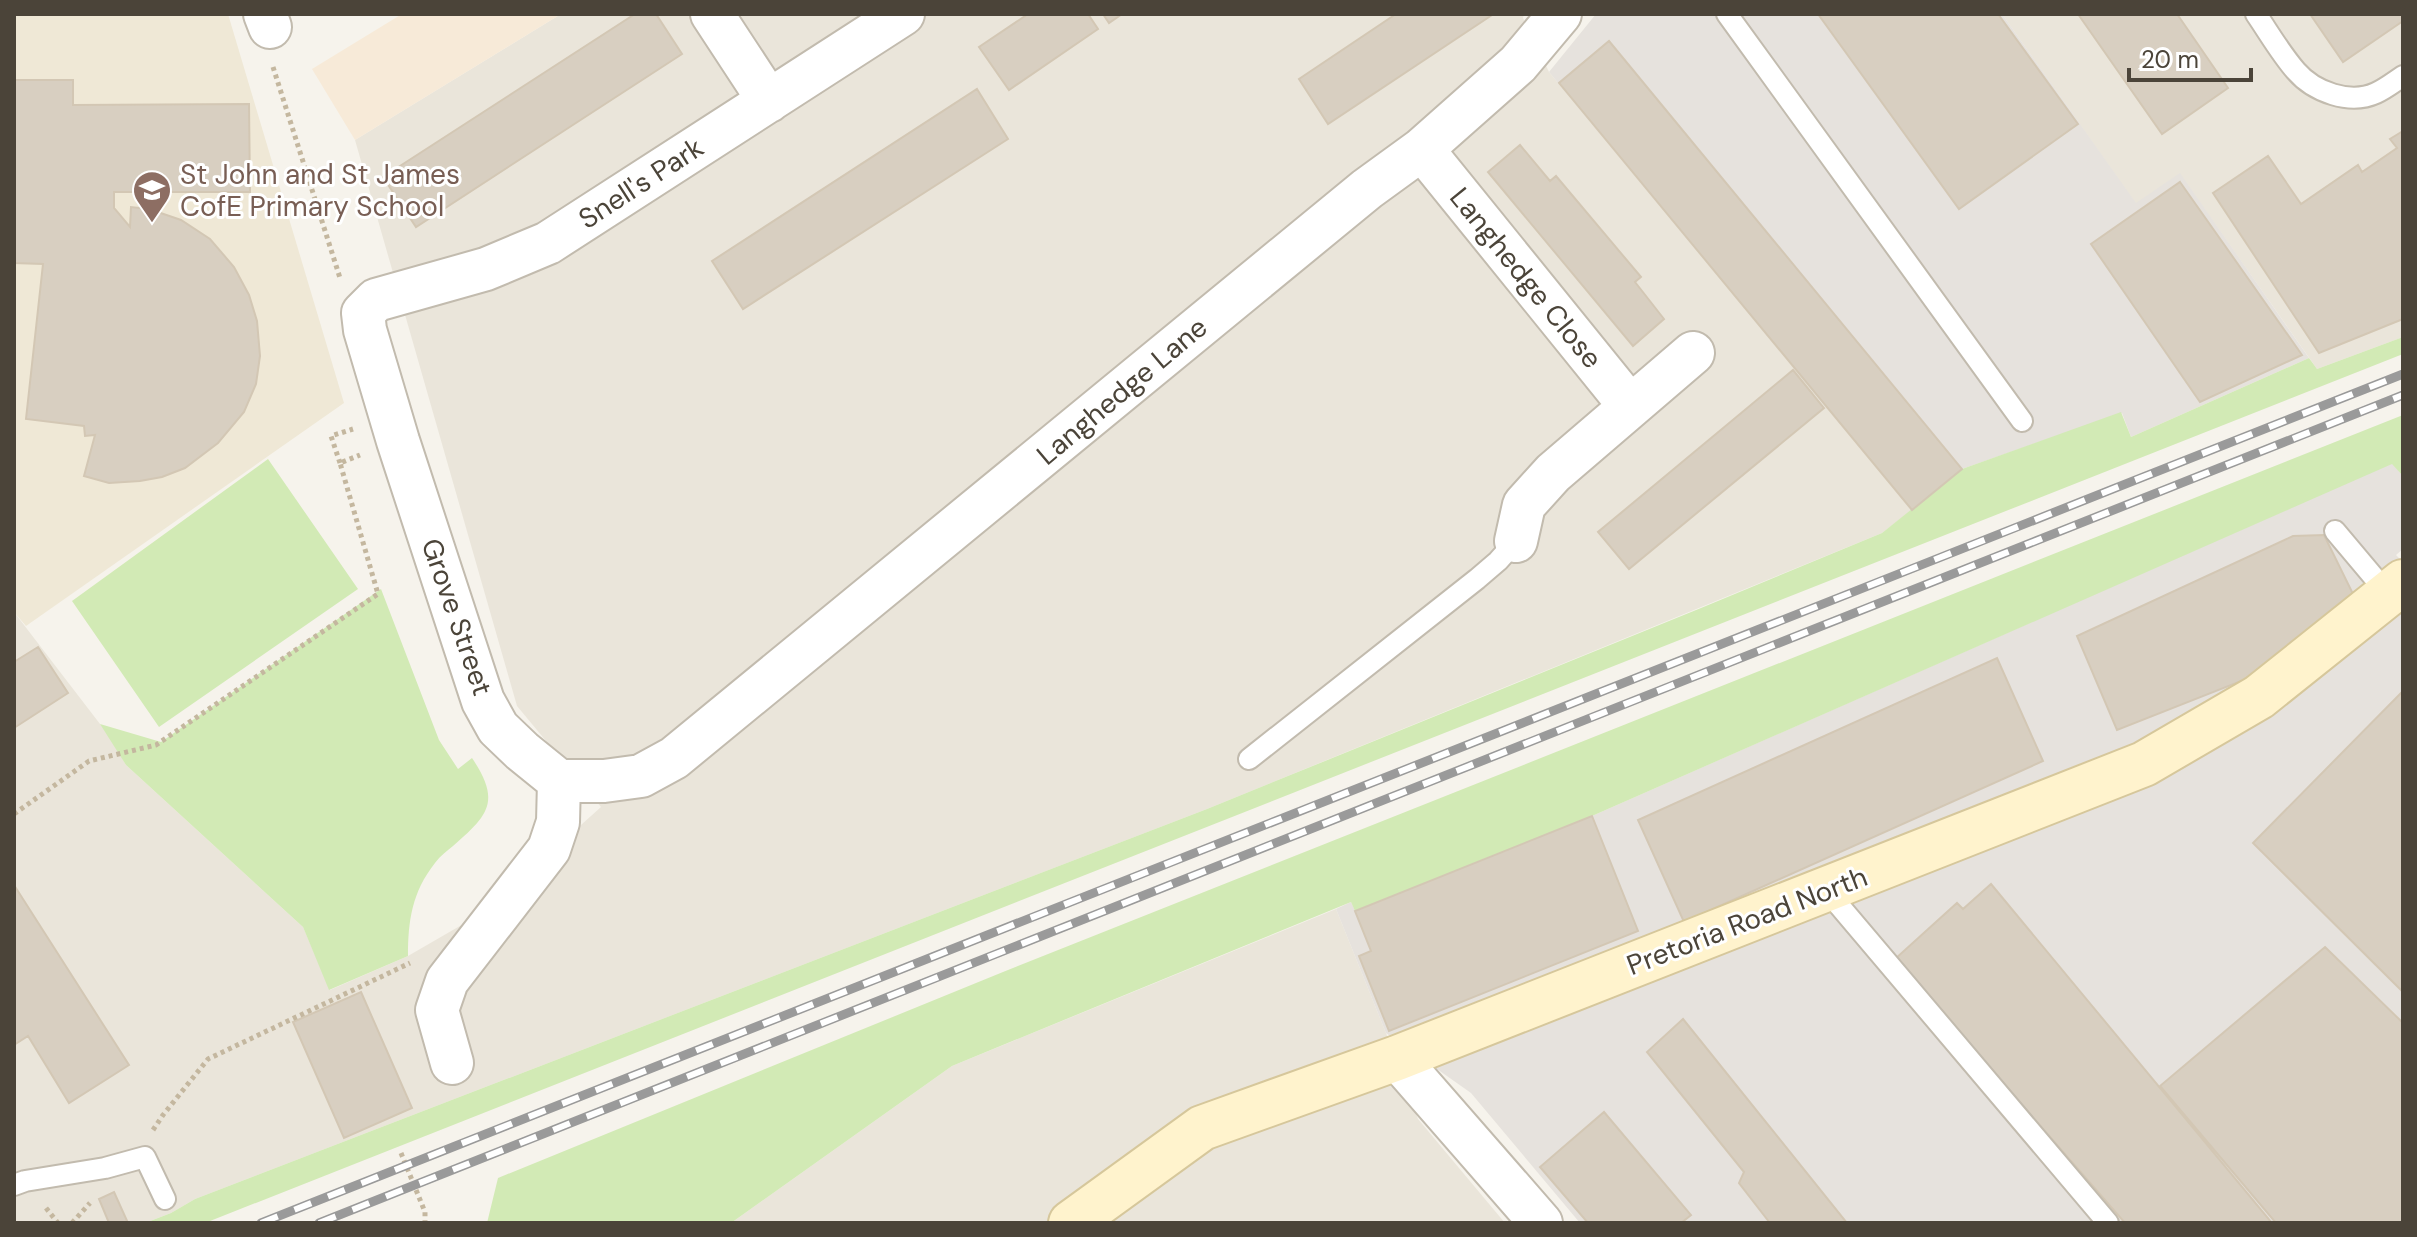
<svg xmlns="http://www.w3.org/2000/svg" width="2417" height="1237" font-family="'DM Sans',sans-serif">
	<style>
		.residential { fill: #eae5da }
		.commercial { fill: #f7ead8 }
		.industrial { fill: #e6e2dd }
		.education { fill: #efe8d6 }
		.green { fill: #d2eab5 }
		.building { fill: #d8cfc1; stroke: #d3c7b4; stroke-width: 2 }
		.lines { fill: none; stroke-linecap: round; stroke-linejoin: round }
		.lane-casing { stroke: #c2bbae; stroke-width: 24 }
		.street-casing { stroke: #c2bbae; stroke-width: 46 }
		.secondary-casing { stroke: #d6c79b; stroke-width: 48 }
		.path { stroke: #c4b79f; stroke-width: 5; stroke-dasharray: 4 4; stroke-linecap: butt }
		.lane { stroke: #fff; stroke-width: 20 }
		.street { stroke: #fff; stroke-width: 42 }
		.secondary { stroke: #fff3cd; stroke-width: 44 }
		.rail-casing { stroke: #9a9a9a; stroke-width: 9 }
		.rail { stroke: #fff; stroke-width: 6; stroke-dasharray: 18; stroke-linecap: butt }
		.labels { text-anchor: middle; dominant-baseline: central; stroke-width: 6; stroke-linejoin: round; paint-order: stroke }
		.education-label { font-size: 28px; fill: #785e54; stroke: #fff; text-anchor: start }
		.street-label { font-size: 28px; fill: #4b4439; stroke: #fff }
	</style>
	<rect width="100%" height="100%" fill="#f6f3ec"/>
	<path class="residential" d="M561 14H1524L1523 18 1549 72 1912 510 1882 533 1207 809 195 1199 171 1213 145 1223H14V612L110 737 126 765 303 927 330 990 408 956 484 912 601 807 517 706 355 140Z
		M2002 14H2403V337L2317 369 2180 174 2136 204Z
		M1336 909 1386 1033 1418 1119 1505 1223H731L952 1066Z"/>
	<path class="commercial" d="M402 14H561L355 140 312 69Z"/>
	<path class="industrial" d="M1596 14H2002L2136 203 2180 173 2309 358 2131 437 2122 413 1962 469 1912 510 1549 72Z
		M2392 463 2403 476V549L2396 555 2403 562V1223H1580L1471 1093 1386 1033 1336 909 1351 902 1355 910 1592 816Z"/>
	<path class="education" d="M14 14H228L344 403 26 626 14 612Z"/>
	<path class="green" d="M2403 337V354L205 1223H145L171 1213 195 1199 1207 809 1701 608 1882 533 1962 469 2121 412 2131 437 2309 358 2317 369Z
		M2403 415V476L2392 464 1592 816 1355 911 1351 902 952 1066 731 1223H487L498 1178 1003 972Z
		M268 459 358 589 159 727 72 601Z
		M381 589 439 740 458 769 472 758C501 801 489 815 453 846 447 851 440 856 435 863 412 892 408 921 408 956L329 990 303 927 126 765 100 724 161 742Z"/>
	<path class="building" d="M635 14H656L682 54 416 227 383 177Z
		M1028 14H1088L1098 29 1009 90 979 47Z
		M1103 14H1122L1109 23Z
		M1396 14 1492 15 1328 124 1299 79Z
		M1818 14H1998L2078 124 1959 209Z
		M2078 14H2177L2228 88 2162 134Z
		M2310 14H2403V21L2343 62Z
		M1609 41 1962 469 1912 510 1559 83Z
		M14 80H73V105L249 104 250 192H114V208L130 227 131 207 149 209 181 220 210 239 234 267 249 295 257 321 260 356 256 384 244 412 218 443 185 468 162 477 140 481 109 483 84 476 95 435 85 436 84 426 26 419 43 264 14 263Z
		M977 89 1008 139 743 309 712 261Z
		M2403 131V319L2319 353 2213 193 2268 156 2301 204 2358 165 2362 172 2397 148 2390 139Z
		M1520 145 1550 181 1556 176 1641 277 1635 282 1664 319 1633 346 1488 172Z
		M2180 182 2302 355 2200 402 2091 244Z
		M1793 370 1824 408 1629 569 1598 532Z
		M2324 535 2353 594 2249 678 2117 730 2077 636 2293 536Z
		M38 647 68 693 14 728V662Z
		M1997 658 2043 761 1684 922 1638 820Z
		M2403 691V992L2253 843Z
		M1592 816 1638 931 1389 1031 1359 956 1371 951 1355 911Z
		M1991 884 2272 1223H2125L1895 959 1957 903 1963 909Z
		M14 885 129 1065 69 1103 28 1036 14 1045Z
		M2325 947 2403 1023V1223H2276L2160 1086Z
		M361 992 412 1108 344 1138 293 1022Z
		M1683 1019 1847 1223H1770L1739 1183 1744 1172 1647 1052Z
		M1604 1112 1691 1215 1681 1223H1588L1540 1167Z
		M114 1192 128 1223H109L99 1199Z"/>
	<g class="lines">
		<g class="lane-casing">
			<path id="lane" d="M1727 14 2022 421
				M2256 14C2269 33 2281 54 2296 71 2314 92 2350 105 2376 93 2385 89 2394 82 2403 76
				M2335 531 2388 594
				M1249 759 1477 579 1498 561 1516 541
				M1826 890 2108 1223
				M14 1185 25 1181 105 1168 145 1157 165 1199"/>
		</g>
		<g class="street-casing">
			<path id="street" d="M265 14 270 27
				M712 14 769 101
				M903 14 548 243 486 269 376 300 363 313 365 330 398 441 483 701 498 728 522 751 559 781H604L641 776 674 758 1367 189 1422 149 1518 64 1560 14
				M1422 149 1630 406
				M1516 541 1524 505 1553 473 1693 353
				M1397 1058 1541 1223
				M452 1063 437 1010 447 981 549 849 558 822 559 781"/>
		</g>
		<g class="secondary-casing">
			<path id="secondary" d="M1071 1223 1202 1128 1397 1058 2144 764 2259 697 2403 582"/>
		</g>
		<path class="path" d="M273 67 340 278
			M340 463 331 436 353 429
			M14 814 89 761 156 745 378 594 340 463 360 455
			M153 1130 163 1115 208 1059 410 963
			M401 1153 425 1212V1223
			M46 1208 58 1223
			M72 1223 90 1203"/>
		<use href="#lane" class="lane"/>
		<use href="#street" class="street"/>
		<use href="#secondary" class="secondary"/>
		<g class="rail-casing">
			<path id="rail" d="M261 1223 2403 374
				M319 1223 2403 395"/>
		</g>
		<use href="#rail" class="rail"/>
	</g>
	<defs>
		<g id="school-pin" transform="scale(2)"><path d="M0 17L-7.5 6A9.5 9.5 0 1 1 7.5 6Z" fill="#8d6e63" stroke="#fff"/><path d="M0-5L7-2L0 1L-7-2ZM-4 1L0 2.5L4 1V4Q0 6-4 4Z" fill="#fff"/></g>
	</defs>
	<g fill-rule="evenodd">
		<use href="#school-pin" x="152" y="190"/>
	</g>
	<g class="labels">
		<g class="education-label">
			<text x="180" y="174">St John and St James<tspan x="180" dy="32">CofE Primary School</tspan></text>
		</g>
		<g class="street-label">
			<text transform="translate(641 183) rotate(-33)">Snell's Park</text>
			<text transform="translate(1526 278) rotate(51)">Langhedge Close</text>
			<text transform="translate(1122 391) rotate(-40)">Langhedge Lane</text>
			<text transform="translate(457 617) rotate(71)">Grove Street</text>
			<text transform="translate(1747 921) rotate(-21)">Pretoria Road North</text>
		</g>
	</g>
	<rect width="2417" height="1237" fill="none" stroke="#4b4439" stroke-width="32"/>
	<path d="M2129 68v12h122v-12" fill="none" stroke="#4b4439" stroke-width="4"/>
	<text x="2141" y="68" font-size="24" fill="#4b4439" stroke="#ffffff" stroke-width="6" paint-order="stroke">20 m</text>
</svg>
